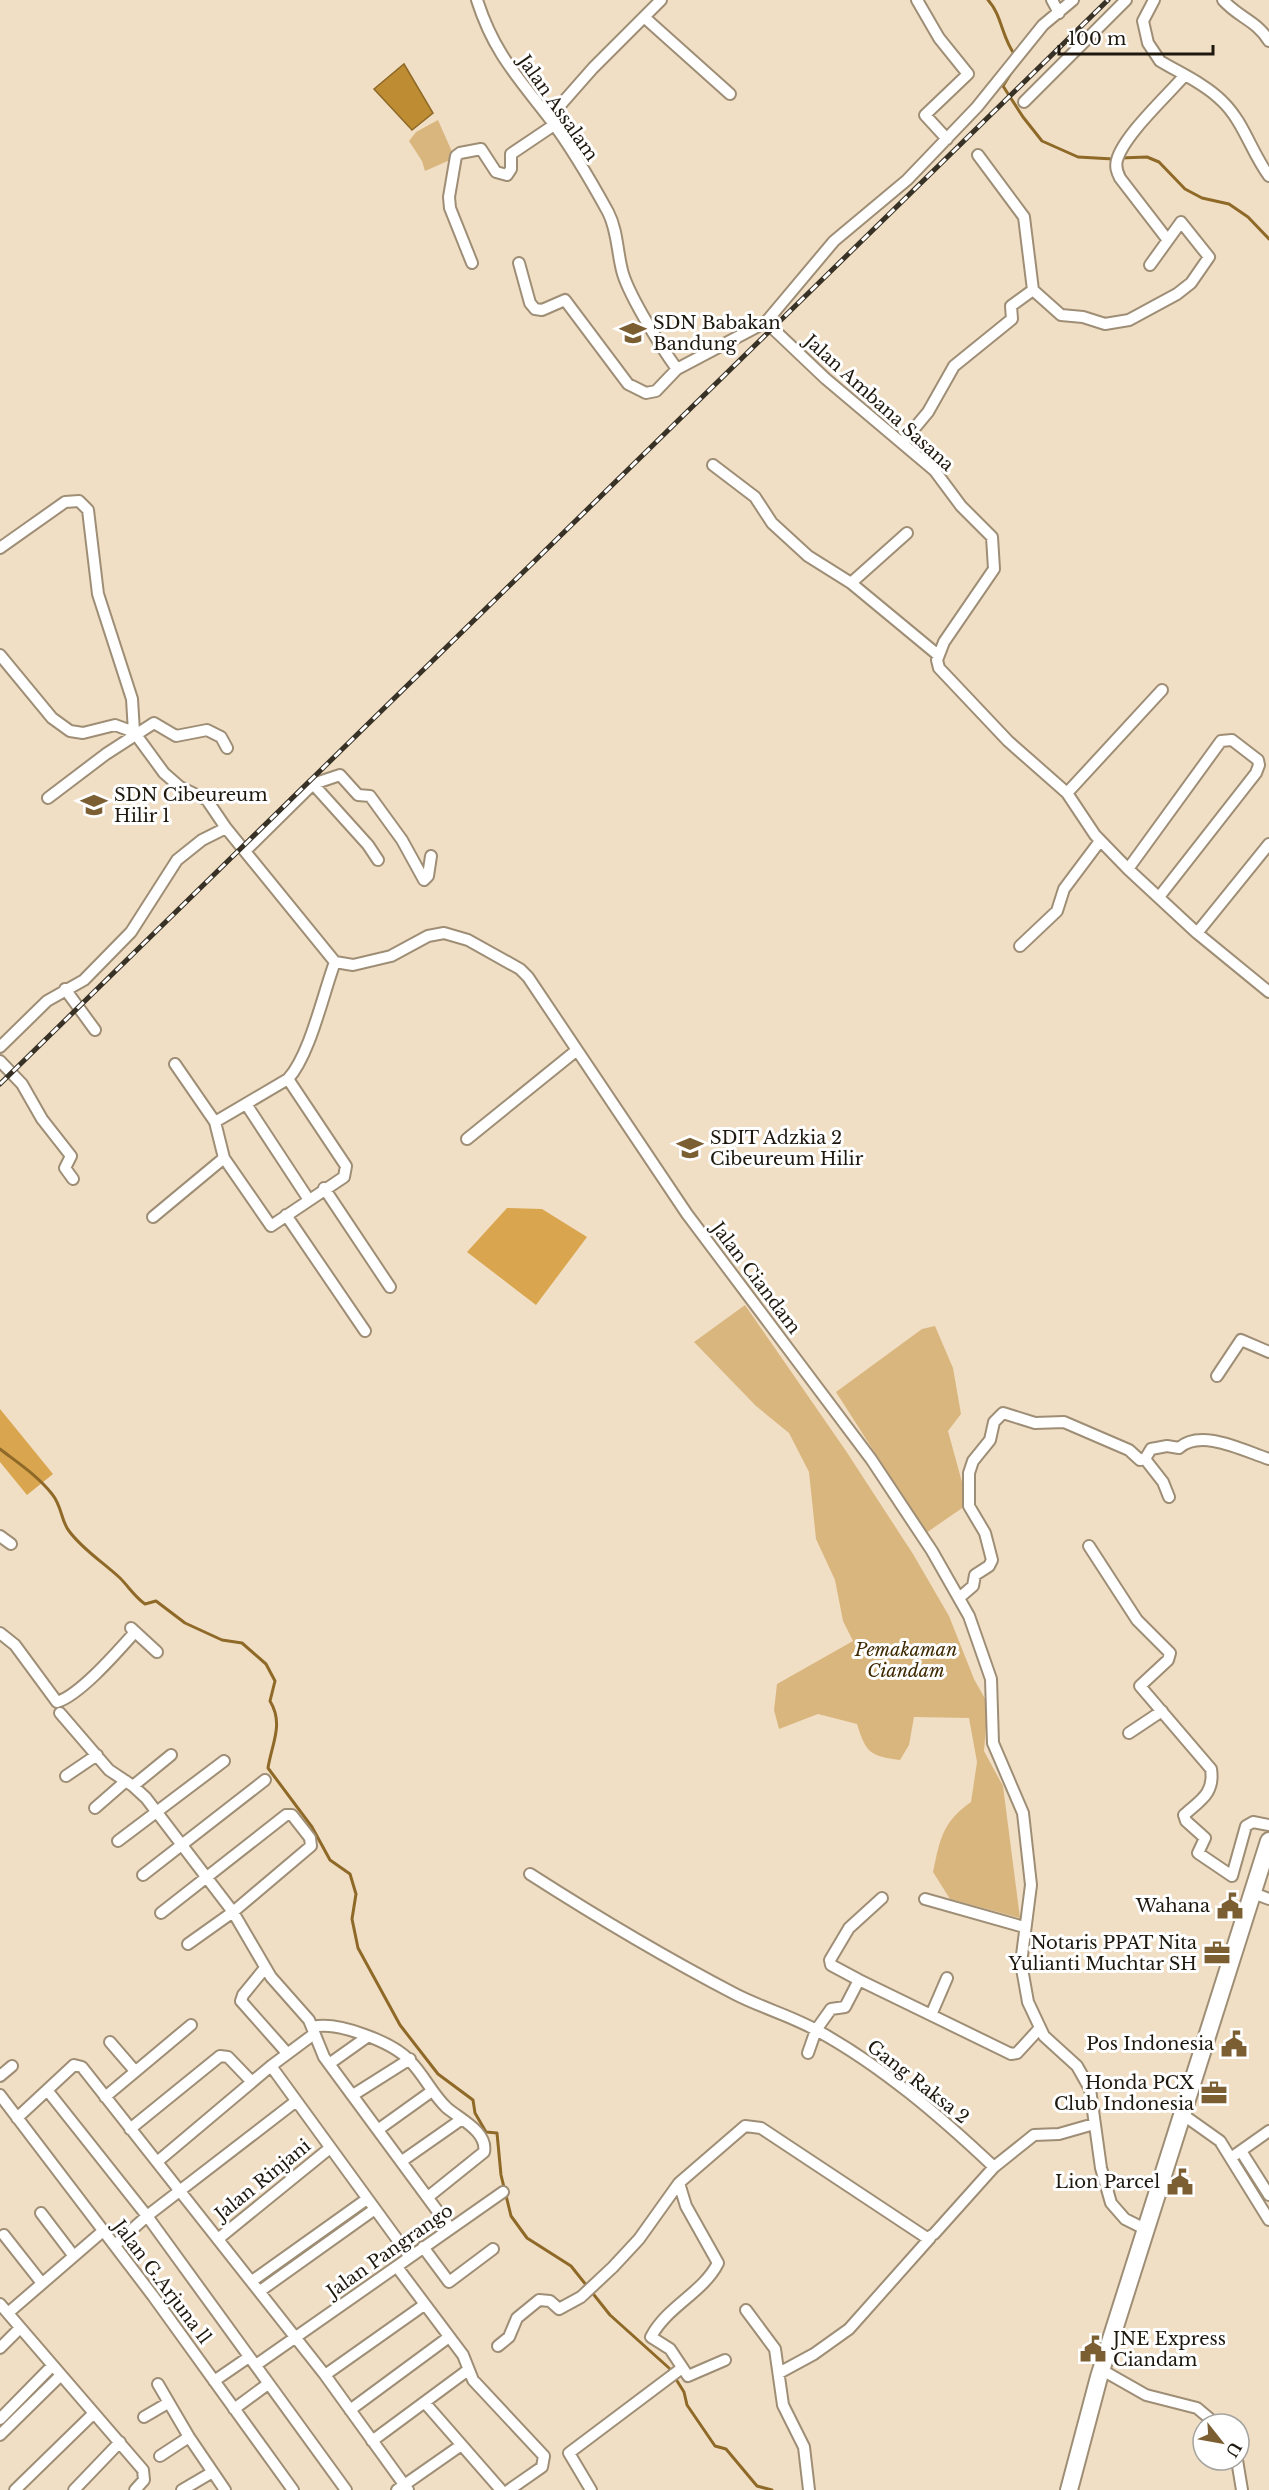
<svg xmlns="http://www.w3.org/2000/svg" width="1269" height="2490" font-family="'Libre Baskerville',serif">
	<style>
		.green { fill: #dab67f }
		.forest { fill: #d9a54e }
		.water { fill: #be8c32; stroke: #8e6927; stroke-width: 1.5 }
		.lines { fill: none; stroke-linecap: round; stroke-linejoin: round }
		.stream { stroke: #8e6927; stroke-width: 3 }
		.minor-casing { stroke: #9f8e76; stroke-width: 14 }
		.highway-casing { stroke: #9f8e76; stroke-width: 20 }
		.minor { stroke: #fff; stroke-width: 10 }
		.highway { stroke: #fff; stroke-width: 16 }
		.rail-casing { stroke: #383125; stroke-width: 5 }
		.rail { stroke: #fff; stroke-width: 3; stroke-dasharray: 9; stroke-linecap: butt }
		.labels { text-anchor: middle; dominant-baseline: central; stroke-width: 6; stroke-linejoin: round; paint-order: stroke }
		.street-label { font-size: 18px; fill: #1e180e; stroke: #fff }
		.poi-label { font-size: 18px; fill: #1e180e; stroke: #fff; text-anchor: end }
		.park-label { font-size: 18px; font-style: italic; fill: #3f2a03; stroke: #fff }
	</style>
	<rect width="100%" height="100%" fill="#f1dfc5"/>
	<path class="green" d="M438 120 453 154 450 160 425 171 422 161 409 141 416 132Z
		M745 1305 846 1451 913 1554 949 1616 974 1679 988 1704 984 1751 1003 1786 1020 1918 950 1899 933 1872C940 1840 942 1822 971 1802L977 1762 969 1718 914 1717 909 1745 900 1760C870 1756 866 1753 857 1724L818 1714 779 1729 774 1710 777 1684 853 1641 843 1621 835 1580 816 1539 809 1472 789 1433 756 1406 694 1342Z
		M935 1326 953 1368 961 1414 948 1431 968 1504 926 1533 836 1392 922 1329Z"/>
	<path class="forest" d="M507 1208 542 1209 587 1237 536 1305 467 1252Z
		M0 1409 53 1474 27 1495 0 1462Z"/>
	<path class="water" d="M404 64 433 113 412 130 374 89Z"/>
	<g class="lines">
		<path class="stream" d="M988 0C1002 15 1002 39 1015 55
			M1013 70 1003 86 1023 117 1042 141 1078 157 1113 159
			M1120 158 1147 157 1159 162 1185 189 1202 198 1229 204 1248 217 1269 239
			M0 1449C18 1463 38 1476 52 1494 62 1506 61 1521 69 1531 83 1550 103 1562 120 1578 129 1587 134 1596 145 1604L156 1601 185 1623 222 1640 242 1643 266 1664 275 1681 270 1701C284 1724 272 1743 268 1768L312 1827 330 1860 350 1874 356 1894 352 1919 358 1948 400 2025 438 2074 473 2100 475 2113 486 2132 497 2133 501 2175 511 2216 527 2238 571 2266 610 2315 669 2368 684 2392 687 2405 715 2446 726 2449 757 2486 772 2490"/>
		<g class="minor-casing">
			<path id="minor" d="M477 0C494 53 517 76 550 119 571 147 591 181 608 212 618 231 617 254 623 274 631 299 661 347 677 369
				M917 0 939 38 968 74 925 115 947 139
				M1052 0 1059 13
				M1154 0 1143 21 1148 43 1160 61C1180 73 1205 84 1222 101 1244 122 1251 152 1269 176
				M1223 0C1239 18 1256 20 1269 41
				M644 17 730 94
				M1024 102 1126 0
				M549 118 593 68 661 0
				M978 155 1024 217 1033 290 1061 315 1083 317 1105 324 1129 320 1177 294 1191 283 1209 257 1181 222 1150 265
				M1167 239 1120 178C1117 172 1115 167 1117 160 1124 135 1167 96 1185 75
				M472 263 450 208 449 197 456 156 460 153 481 149 496 172 507 175 511 169V154L554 125
				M519 263 530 303 535 309 542 310 565 300 628 384 646 393 656 391 677 369 766 322 834 241 907 180 977 107 1043 25 1073 0
				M766 322 826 379 935 471 961 506 992 537 994 569 944 642 937 660 939 668 1008 741 1067 793 1095 835 1128 869 1197 933 1269 992
				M903 442 928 412 954 366 1012 319 1011 306 1033 290
				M713 465 755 497 772 523 808 556 851 583 938 655
				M0 548 65 502 79 501 88 510 98 594 132 699 134 732
				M851 583 907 533
				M0 655 52 718 70 731 83 733 115 725 134 732 164 773 180 787 207 800 226 828 335 962 353 965 391 956 428 936 444 933 468 940 520 969 528 977 687 1214 871 1459 932 1551 969 1616 991 1679 993 1743 1023 1813 1031 1885 1021 1963 1028 2002 1044 2036 1077 2066 1090 2089 1101 2168 1111 2203 1125 2219 1147 2230
				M313 784 368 845 378 860
				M1067 793 1162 690
				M48 798 106 754 154 723 176 736 207 730 221 737 227 748
				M245 851 313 784 340 775 358 795 370 796 402 840 424 880 428 876 431 856
				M1128 869 1221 741 1232 740 1258 760 1259 765 1256 773 1159 897
				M1197 933 1269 844
				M1020 946 1057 911 1064 889 1100 841
				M65 989 95 1030
				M0 1047 47 1001 84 980 131 932 177 860 202 840 226 828
				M0 1061 22 1084 42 1119 71 1156 65 1168 73 1179
				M175 1064 215 1122
				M288 1079 346 1166 344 1177 271 1226 224 1158 215 1122Z
				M288 1079C310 1055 323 994 335 962
				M246 1104 309 1200
				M467 1139 577 1050
				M324 1188 390 1287
				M286 1215 365 1331
				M153 1217 224 1158
				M1217 1376 1241 1340 1269 1352
				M1145 1459 1163 1482 1169 1497
				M0 1536 11 1544
				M1089 1546 1137 1620 1170 1653 1168 1660 1140 1686 1211 1769C1215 1794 1199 1801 1184 1815L1186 1821 1205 1838 1198 1853 1232 1876 1246 1826 1253 1822 1269 1825
				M959 1598 973 1586 975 1575 989 1566 992 1560 985 1533 969 1506V1473L973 1461 990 1440 994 1422 1003 1413 1035 1423 1064 1422 1129 1450 1140 1460 1145 1459 1151 1449 1167 1446 1179 1448C1201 1428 1244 1451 1269 1459
				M131 1628 157 1652
				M0 1633 15 1645 57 1702C80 1695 118 1651 135 1632
				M60 1713 109 1770 133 1786 146 1798 233 1912 271 1977 309 2020 324 2057 450 2228
				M1129 1733 1162 1711
				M66 1776 97 1755
				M133 1786 171 1755
				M95 1808 126 1781
				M118 1841 224 1761
				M530 1874C597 1917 664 1957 735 1994 762 2008 792 2016 818 2031 882 2066 941 2117 994 2167
				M143 1875 265 1780
				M1253 1893 1269 1899
				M925 1899 1024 1927
				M161 1913 286 1815H292L310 1838 311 1846 233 1912 188 1944
				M265 1968 243 1995 241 2001 287 2053
				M947 1978 931 2015 1011 2054 1017 2053 1039 2029
				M859 1980 831 1965 830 1960 849 1928 882 1898
				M313 2027C337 2021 393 2042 410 2061 424 2075 432 2094 447 2108 460 2119 488 2132 484 2152L428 2197
				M110 2042 135 2071
				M808 2053 816 2030 831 2009 845 2007 859 1980 931 2015
				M329 2064 367 2037
				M271 2066 410 2257
				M0 2076 12 2066
				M47 2090 147 2216 346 2490
				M0 2095 153 2296 293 2490
				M353 2095 410 2059
				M105 2097 191 2025
				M1182 2114 1220 2141 1269 2220
				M17 2118 74 2065 82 2067 325 2375 408 2490
				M130 2129 220 2056 228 2057 252 2082
				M379 2129 432 2091
				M1241 2151 1269 2195
				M1235 2155 1269 2131
				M402 2161 462 2119
				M157 2162 271 2066 314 2034
				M679 2183 686 2206 718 2263C703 2293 667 2306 651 2337L670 2349 688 2376 725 2360
				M41 2213 73 2255
				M4 2235 41 2282
				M218 2239 330 2148
				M115 2245 147 2216 295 2102
				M423 2247 449 2282 493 2249
				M397 2267 463 2355 473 2380 544 2456 542 2467 509 2490
				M252 2281 367 2199
				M260 2291 375 2209
				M0 2304 143 2470 144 2480 135 2490
				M746 2310 775 2349 783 2405 804 2447 809 2490
				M8 2313 103 2231
				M498 2346 509 2337 517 2318 539 2300 550 2301 559 2309 581 2297 613 2267 639 2239 679 2183 745 2126 761 2128 927 2238 934 2234 994 2167 1034 2135 1059 2134 1094 2124
				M0 2348 20 2328
				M256 2365 503 2192
				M1102 2370 1146 2395 1197 2408 1216 2424
				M779 2373 814 2354 849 2329 930 2238
				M325 2375 424 2305
				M214 2381 249 2357
				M158 2384 189 2437 225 2490
				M425 2403 501 2490
				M234 2409 268 2384
				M350 2410 449 2337
				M144 2417 168 2403
				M0 2419 52 2366
				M0 2435 61 2375
				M372 2441 468 2370
				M160 2456 189 2437
				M1237 2460 1242 2490
				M15 2490 94 2413
				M74 2490 120 2442
				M182 2490 211 2473
				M397 2490 460 2446
				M591 2490 569 2453 682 2368"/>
		</g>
		<g class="highway-casing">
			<path id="highway" d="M1069 2490 1099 2377 1269 1841"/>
		</g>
		<use href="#minor" class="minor"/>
		<use href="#highway" class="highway"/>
		<g class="rail-casing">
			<path id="rail" d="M0 1084 1108 0"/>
		</g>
		<use href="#rail" class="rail"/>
	</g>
	<defs>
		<g id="school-bare" transform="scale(2.07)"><path d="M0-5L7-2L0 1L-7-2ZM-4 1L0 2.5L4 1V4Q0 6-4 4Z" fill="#7b5e31" stroke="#fff" stroke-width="2.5" paint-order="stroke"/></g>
		<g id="civic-bare" transform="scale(2.07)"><path d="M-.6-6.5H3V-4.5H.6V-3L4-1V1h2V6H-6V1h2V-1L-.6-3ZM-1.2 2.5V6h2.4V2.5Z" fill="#7b5e31" stroke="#fff" stroke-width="2.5" paint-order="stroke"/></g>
		<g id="office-bare" transform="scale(2.07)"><path d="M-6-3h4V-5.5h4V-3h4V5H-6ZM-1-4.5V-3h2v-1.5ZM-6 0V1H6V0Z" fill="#7b5e31" stroke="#fff" stroke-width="2.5" paint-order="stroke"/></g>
	</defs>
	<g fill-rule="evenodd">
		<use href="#school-bare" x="633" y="333"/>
		<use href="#school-bare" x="94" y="805"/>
		<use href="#school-bare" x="690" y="1148"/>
		<use href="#civic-bare" x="1230" y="1906"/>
		<use href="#office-bare" x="1217" y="1953"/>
		<use href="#civic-bare" x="1234" y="2044"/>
		<use href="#office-bare" x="1214" y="2093"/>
		<use href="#civic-bare" x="1180" y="2182"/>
		<use href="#civic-bare" x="1093" y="2349"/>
	</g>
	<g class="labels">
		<g class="street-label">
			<text transform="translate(558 108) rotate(55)">Jalan Assalam</text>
			<text transform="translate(879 403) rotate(42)">Jalan Ambana Sasana</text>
			<text transform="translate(756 1278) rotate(53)">Jalan Ciandam</text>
			<text transform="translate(918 2082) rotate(38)">Gang Raksa 2</text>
			<text transform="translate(263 2180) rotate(-39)">Jalan Rinjani</text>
			<text transform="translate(390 2251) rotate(-35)">Jalan Pangrango</text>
			<text transform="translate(162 2282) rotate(53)">Jalan G.Arjuna ll</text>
		</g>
		<g class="poi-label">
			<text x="653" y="323" text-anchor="start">SDN Babakan<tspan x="653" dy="21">Bandung</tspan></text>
			<text x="114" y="795" text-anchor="start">SDN Cibeureum<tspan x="114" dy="21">Hilir 1</tspan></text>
			<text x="710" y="1138" text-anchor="start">SDIT Adzkia 2<tspan x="710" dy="21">Cibeureum Hilir</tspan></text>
			<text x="1210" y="1906">Wahana</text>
			<text x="1197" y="1943">Notaris PPAT Nita<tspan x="1197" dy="21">Yulianti Muchtar SH</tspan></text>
			<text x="1214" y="2044">Pos Indonesia</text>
			<text x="1194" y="2083">Honda PCX<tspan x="1194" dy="21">Club Indonesia</tspan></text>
			<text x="1160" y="2182">Lion Parcel</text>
			<text x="1113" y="2339" text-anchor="start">JNE Express<tspan x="1113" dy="21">Ciandam</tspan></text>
		</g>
		<g class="park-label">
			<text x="906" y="1650">Pemakaman<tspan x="906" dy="21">Ciandam</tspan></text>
		</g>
	</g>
	<g transform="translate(1221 2442) rotate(121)"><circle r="28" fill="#ffffff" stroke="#a5a39f" stroke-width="1.5"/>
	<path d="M0-4.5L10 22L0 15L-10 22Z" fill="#7b5e31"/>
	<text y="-9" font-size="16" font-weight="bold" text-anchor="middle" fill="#1e180e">U</text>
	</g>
	<path d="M1059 45v9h154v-9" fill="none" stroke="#1e180e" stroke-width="3"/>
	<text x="1068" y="45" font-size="18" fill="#1e180e" stroke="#ffffff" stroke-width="4.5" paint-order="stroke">100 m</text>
</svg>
